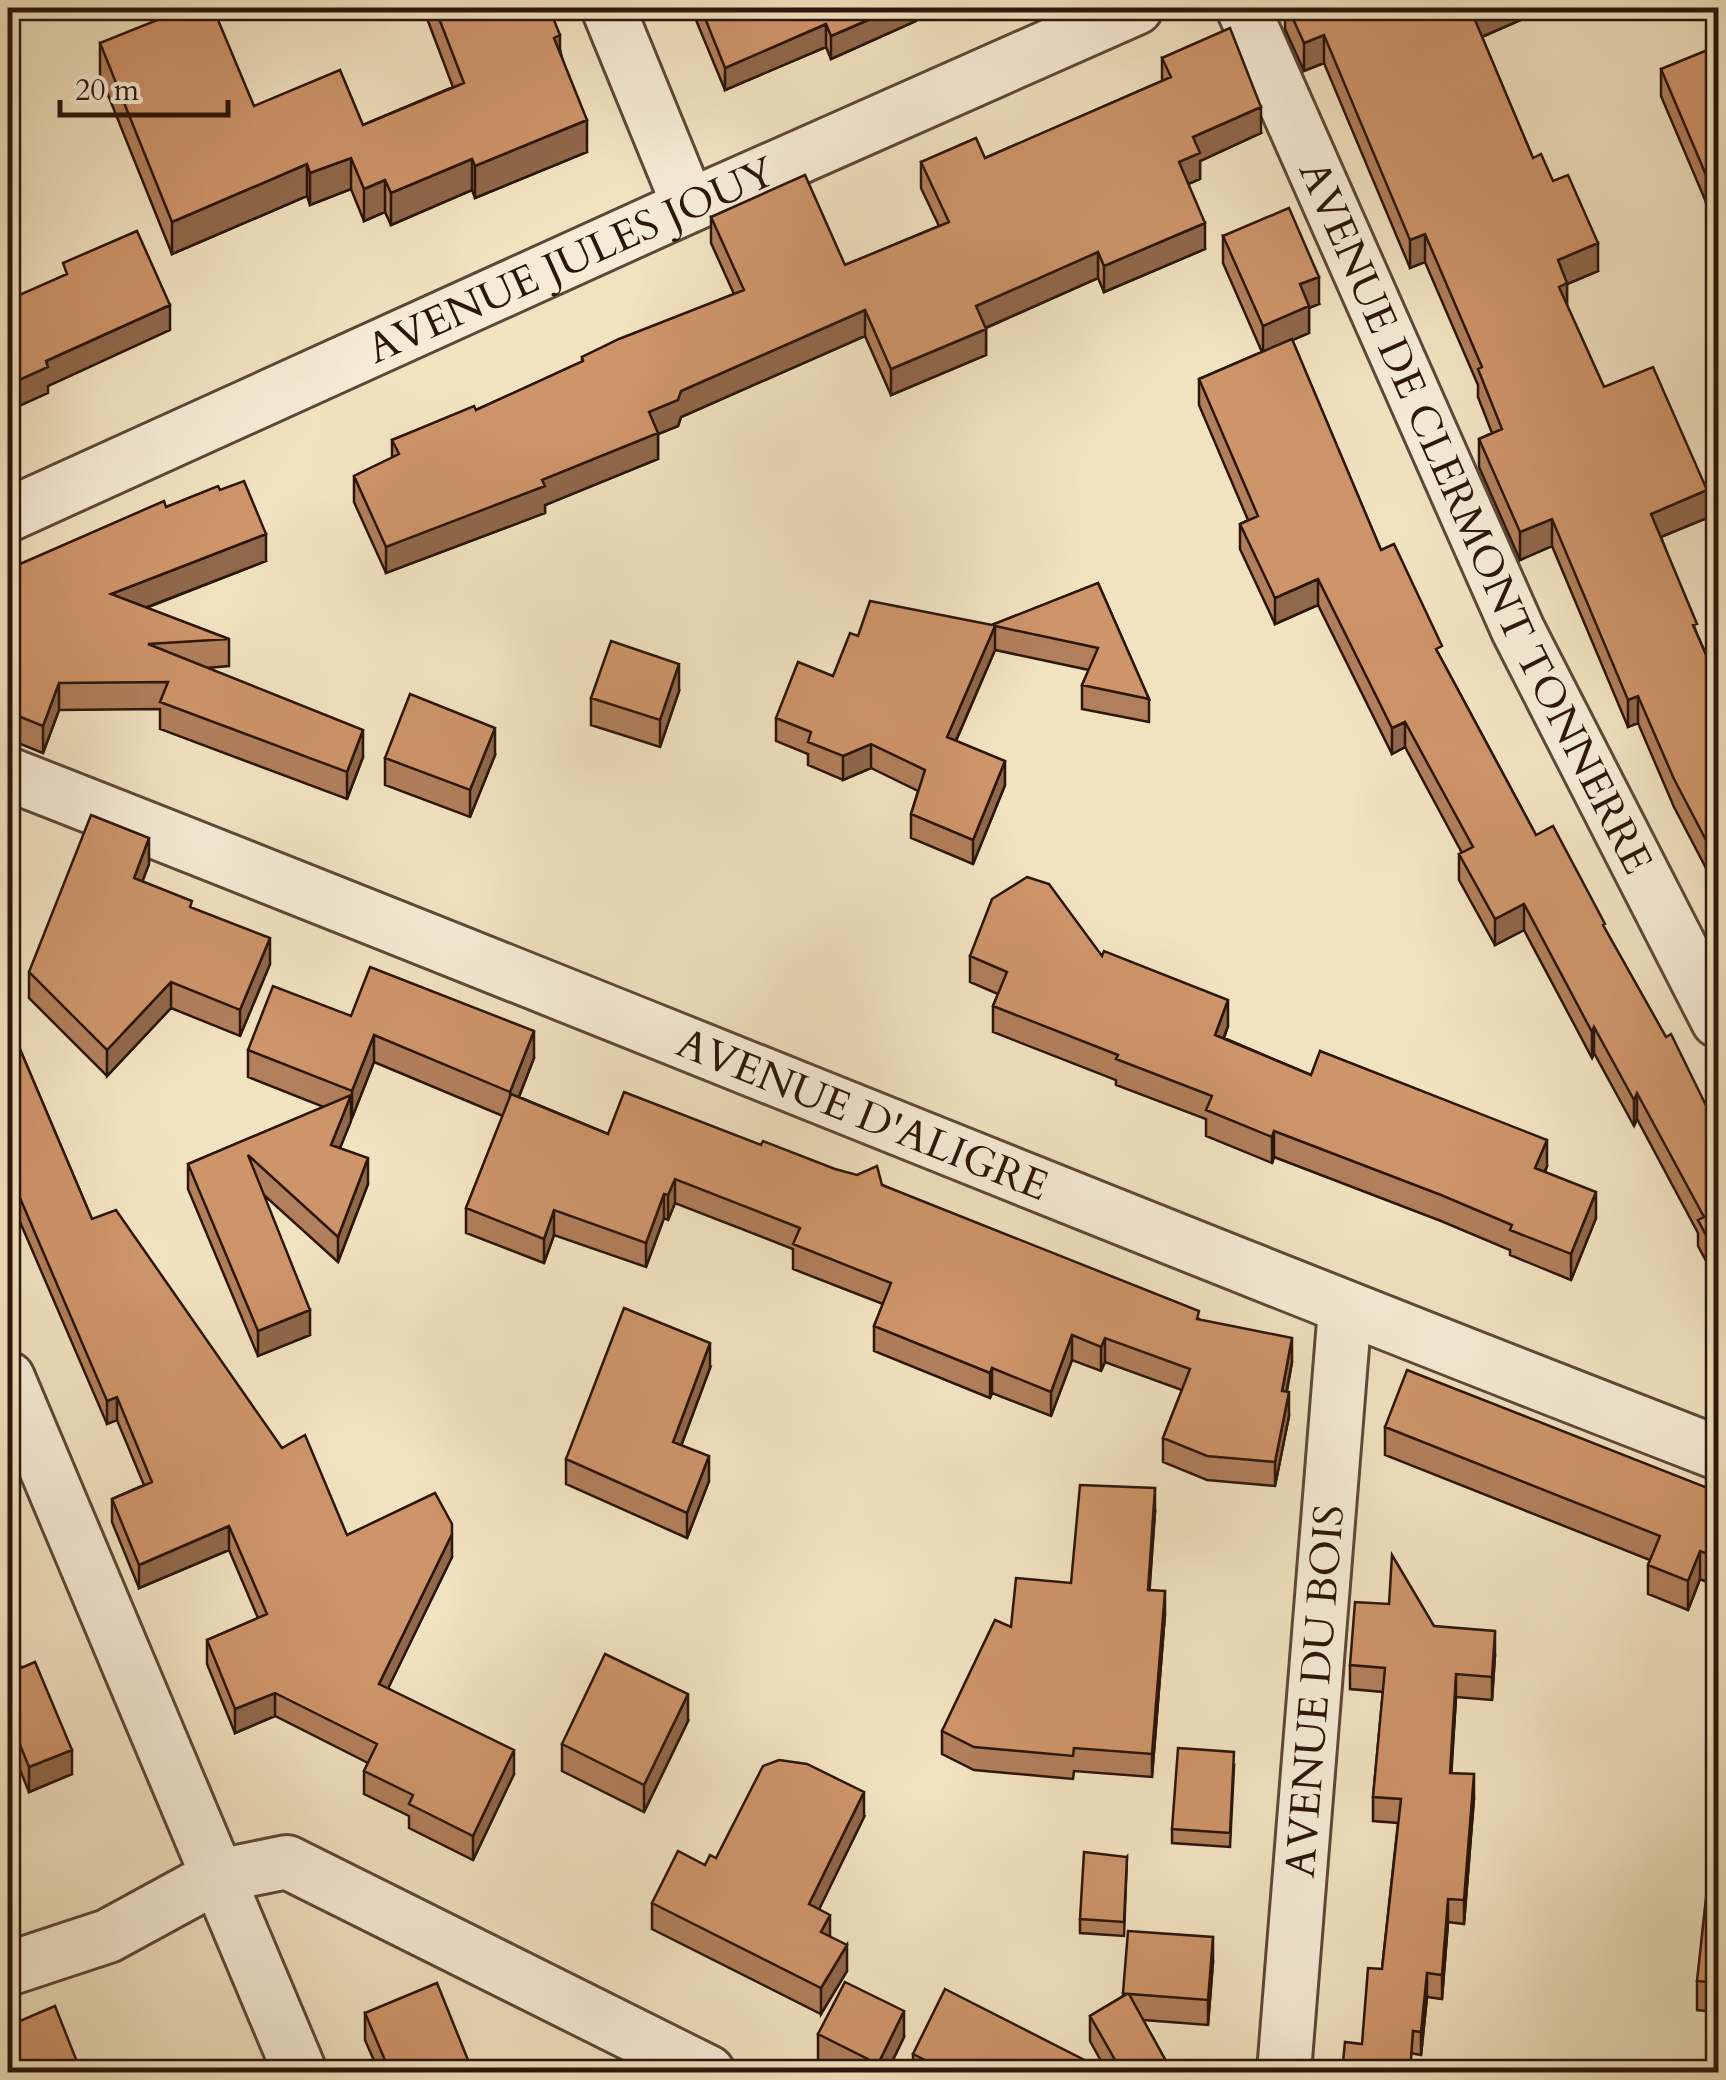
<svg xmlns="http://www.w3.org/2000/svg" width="1726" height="2080" font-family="Cardo,serif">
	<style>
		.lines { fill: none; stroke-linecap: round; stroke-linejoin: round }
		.minor-casing { stroke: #5d4837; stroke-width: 58 }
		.minor { stroke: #f6ecd6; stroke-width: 52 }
		.wall { fill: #b17f5b; stroke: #2c1509; stroke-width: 2.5 }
		.shaded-wall { fill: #90684a; stroke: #2c1509; stroke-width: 2.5 }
		.building { fill: #ce946a; stroke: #2c1509; stroke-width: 2.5 }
		.labels { text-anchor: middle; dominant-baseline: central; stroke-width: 9; stroke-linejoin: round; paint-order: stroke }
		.street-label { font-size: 42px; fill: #2c1509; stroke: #f6ecd6 }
	</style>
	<rect width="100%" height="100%" fill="#f1e2c0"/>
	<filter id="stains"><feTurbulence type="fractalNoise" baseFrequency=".002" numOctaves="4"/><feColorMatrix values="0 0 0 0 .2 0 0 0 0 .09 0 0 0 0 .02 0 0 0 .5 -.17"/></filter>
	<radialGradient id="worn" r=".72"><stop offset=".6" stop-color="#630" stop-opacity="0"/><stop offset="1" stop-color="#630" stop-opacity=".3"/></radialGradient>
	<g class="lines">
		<g class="minor-casing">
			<g id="minor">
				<path d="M608 8 689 206"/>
				<path id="s1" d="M1243 8 1518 630 1718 1021"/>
				<path id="s2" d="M8 515 689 206 1136 8"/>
				<path id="s3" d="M8 774C579 997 1146 1232 1718 1453"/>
				<path d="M8 1378 300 2072"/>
				<path d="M8 1969 108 1936 218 1876 287 1862 708 2072"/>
				<path id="s4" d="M1284 2072 1345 1309"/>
			</g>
		</g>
		<use href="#minor" class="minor"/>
	</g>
	<path class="wall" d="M423 8H549L587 152 475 198 472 190 391 225 385 212 364 221 351 189 310 205 307 196 172 254 100 75V43L254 106 363 125 453 87Z
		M691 8H916V21L831 59 826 47 725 90Z
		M1285 8H1548L1482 37 1533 158 1553 181 1598 271 1567 284V306L1604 387 1707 518 1661 537 1697 634 1718 682V891L1674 807 1638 723 1628 727 1552 546 1520 560 1479 467V439L1492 433 1478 397V385L1425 262 1410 268 1324 63 1304 71 1285 29Z
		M1162 58 1261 133 1200 161V179L1188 184 1205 249 1104 292 1098 278 986 328V355L891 395 865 336 681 417 678 426 658 434V459L545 505V513L386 573 354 502V476L392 458V440L476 410 582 362V357L734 294 711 243V217L845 265 939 226 921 188V162L985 158 1162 81Z
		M1661 69H1718V196L1706 202 1661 96Z
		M1223 236 1319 304 1309 308V333L1292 340 1381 550 1442 660 1536 835 1605 929 1718 1130V1283L1698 1246V1233L1637 1119 1634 1126 1594 1053 1592 1058 1524 930 1495 945 1459 880V854L1462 853 1405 747 1392 754 1318 605 1275 624 1240 549V524L1248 520 1199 405V379L1262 352 1223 263Z
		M220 490 266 561 146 608 229 639V666L207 668 363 757 347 799 160 729V709L59 710 43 753 8 739V537L20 564 166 507Z
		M1098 583 1149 699V722L1082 709V685L1089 670 995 650 956 741 1005 785 973 864 911 838V814L918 791 871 768 843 780 808 765V754L776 741V718L833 676 858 636 992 625Z
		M679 691 660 747 591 725V698Z
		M495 755 470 817 385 785V758Z
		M149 864 142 881 192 908 270 964 240 1036 171 1008 107 1076 29 998V972Z
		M970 956H1102L1228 1026 1224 1038 1311 1075 1547 1166 1545 1172 1596 1218 1571 1280 1510 1255V1250L1441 1221 1274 1157 1272 1163 1206 1136V1119L1116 1085V1080L993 1032V1006L998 994 970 982Z
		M351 1016 534 1058 519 1097 608 1134 761 1145 882 1185 1199 1319 1292 1362 1287 1391 1289 1416 1275 1486 1207 1480 1163 1462V1438L1182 1390 1105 1362 1101 1371 1072 1360 1051 1416 992 1393 990 1398 874 1351V1326L883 1304 793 1269V1249L675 1203 668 1220 664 1218 646 1267 554 1235 544 1263 466 1233V1208L503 1116 374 1062 340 1148 368 1184 338 1262 264 1195 310 1335 258 1356 188 1189V1164L324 1107 248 1077V1050Z
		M8 1021 92 1219 282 1448 347 1535 452 1557 388 1688 514 1774 473 1860 409 1828V1816L364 1794V1771L368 1763 275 1716 235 1733 207 1664V1640L258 1618 229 1550 139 1588 112 1522V1499L144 1485 117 1420 107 1424 8 1194Z
		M710 1368 681 1446 709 1481 687 1538 566 1484V1459Z
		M1385 1427 1718 1492V1587L1700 1579 1688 1610 1648 1594V1565L1650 1560 1385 1455Z
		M1155 1512 1149 1590 1165 1614 1152 1777 1074 1771 1073 1779 974 1770 942 1754V1731L1071 1583Z
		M1389 1604 1495 1655 1492 1700 1456 1697 1451 1773 1474 1798 1464 1924 1448 1922 1442 1999 1427 1997 1421 2055 1362 2044 1382 1969 1398 1823 1373 1821V1797L1383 1692 1350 1689V1665Z
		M8 1635 21 1668 72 1774 29 1792 8 1740Z
		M688 1721 644 1812 562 1771V1744Z
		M1234 1766 1230 1847 1172 1843V1829Z
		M864 1817 819 1909 830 1936 847 1971 821 2014 652 1929V1903L716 1858Z
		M1127 1857 1124 1936 1080 1933V1919Z
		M1718 1862V2012L1697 2010V1981Z
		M1213 1962 1208 2025 1143 2020 1172 2072H913V2054L1107 2072 1090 2041V2016L1123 1996V1993Z
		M365 2013 472 2072H379L365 2040Z
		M818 2034 904 2037 887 2072H842L818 2061Z"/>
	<path class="shaded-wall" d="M896 8H916V21L831 59V36Z
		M1484 8H1548L1472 41V13Z
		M826 24V47L725 90V68Z
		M560 35V66L554 38Z
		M1324 35V63L1304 71V43Z
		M1261 107V133L1200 161V179L1179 188V162L1193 137Z
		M587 120V152L475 198V166Z
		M351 158V189L310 205V173Z
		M472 159V190L391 225V193Z
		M307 164V196L172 254V222Z
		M1718 169V196L1706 202V175Z
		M385 180V212L364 221V189Z
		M1205 223V249L1104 292V266Z
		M1425 234V262L1410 268V240Z
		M1598 243V271L1567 284V311L1559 315 1558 260Z
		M1098 252V278L976 332V306Z
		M1319 277V304L1309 308V333L1263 353V326L1300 284Z
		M170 305V330L48 386V393L8 411V385L46 361Z
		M865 310V336L681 417 678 426 658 434V459L545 505V513L386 573V547L542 480 681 391Z
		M986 329V355L891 395V369Z
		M1707 490V518L1651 541V514Z
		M1552 519V546L1520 560V532Z
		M266 534V561L111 621V594Z
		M1318 579V605L1275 624V598Z
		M995 626V650L947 761V737Z
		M679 664V691L660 747V720Z
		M59 683V710L43 753V726Z
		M1638 696V723L1628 727V700Z
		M1405 722V747L1392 754V728Z
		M495 728V755L470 817V790Z
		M363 730V757L347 799V772Z
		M871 744V768L843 780V756Z
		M1005 761V785L973 864V840Z
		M149 838V864L134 904V878Z
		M1524 904V930L1495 945V919Z
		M270 938V964L240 1036V1010Z
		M171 982V1008L107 1076V1050Z
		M1228 1000V1026L1215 1060V1035Z
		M1594 1027V1053L1592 1058V1032Z
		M534 1031V1058L510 1119V1092Z
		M374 1035V1062L352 1118V1091Z
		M1637 1093V1119L1634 1126V1100Z
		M351 1095V1121L331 1170V1145Z
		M1274 1131V1157L1272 1163V1137Z
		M1547 1140V1166L1535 1194V1168Z
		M368 1158V1184L338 1262V1237Z
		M675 1179V1203L668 1220V1195Z
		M1596 1192V1218L1571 1280V1254Z
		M664 1194V1218L646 1267V1243Z
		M554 1210V1235L544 1263V1239Z
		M310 1310V1335L258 1356V1331Z
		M1072 1335V1360L1051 1416V1392Z
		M1105 1338V1362L1101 1371V1347Z
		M1292 1338V1362L1282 1415V1391Z
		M710 1343V1368L673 1467V1442Z
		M992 1368V1393L990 1398V1373Z
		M1289 1392V1416L1275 1486V1462Z
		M117 1397V1420L107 1424V1401Z
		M709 1456V1481L687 1538V1513Z
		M1155 1488V1512L1148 1613V1590Z
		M229 1526V1550L139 1588V1565Z
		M452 1534V1557L379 1707V1684Z
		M1700 1551V1579L1688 1610V1581Z
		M1165 1591V1614L1152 1777V1754Z
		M1495 1631V1655L1492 1700V1677Z
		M1456 1674V1697L1450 1796V1773Z
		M275 1693V1716L235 1733V1709Z
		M688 1694V1721L644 1812V1785Z
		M72 1750V1774L29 1792V1767Z
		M514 1750V1774L473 1860V1836Z
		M1474 1774V1798L1464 1924V1900Z
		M864 1792V1817L809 1930V1904Z
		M1448 1899V1922L1442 1999V1975Z
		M830 1915V1940L821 1932Z
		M1213 1937V1962L1208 2025V2000Z
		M847 1945V1971L821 2014V1988Z
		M1427 1973V1997L1421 2055V2032Z
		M904 2011V2037L887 2072H878V2064Z"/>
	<path class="building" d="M187 8H213L254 106 340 70 363 125 464 83 435 8H549L560 35 554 38 587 120 475 166 472 159 391 193 385 180 364 189 351 158 310 173 307 164 172 222 100 43Z
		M701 8H896L831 36 826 24 725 68Z
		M1288 8H1484L1472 13 1533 158 1541 154 1553 181 1568 175 1598 243 1558 260 1567 283 1559 287 1604 387 1653 367 1707 490 1651 514 1697 624 1693 625 1718 682V863L1674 779 1638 696 1628 700 1552 519 1520 532 1479 439 1502 429 1478 369 1482 367 1425 234 1410 240 1324 35 1304 43Z
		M1230 28 1261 107 1193 137 1200 153 1179 162 1205 223 1104 266 1098 252 976 306 986 329 891 369 865 310 681 391 678 400 649 412 658 433 542 480 545 486 386 547 354 476 399 454 392 440 474 406 476 410 583 361 582 357 619 339 744 290 711 217 805 175 845 265 949 222 921 162 976 138 985 158 1171 77 1162 58Z
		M1710 49 1718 69V169L1706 175 1661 69Z
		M1289 208 1319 277 1300 284 1309 306 1263 326 1223 236Z
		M137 231 170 305 46 361 48 367 8 385V300L67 274 63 263Z
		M1292 339 1381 550 1394 544 1442 646 1436 649 1536 835 1553 826 1605 924 1603 925 1666 1037 1671 1034 1718 1130V1258L1698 1220 1704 1217 1637 1093 1634 1100 1594 1027 1592 1032 1524 904 1495 919 1459 854 1473 847 1405 722 1392 728 1318 579 1275 598 1240 524 1258 516 1199 379Z
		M244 481 266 534 111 594 229 639 148 644 363 730 347 772 160 702 168 682 59 683 43 726 8 712V537L20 564 164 501 166 507 218 486 220 490Z
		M1098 583 1149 699 1082 685 1098 648 995 626 947 737 1005 761 973 840 911 814 925 770 871 744 843 756 808 742 811 732 776 718 798 662 833 676 850 633 858 636 870 601 992 625Z
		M611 641 679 664 660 720 591 698Z
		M410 694 495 728 470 790 385 758Z
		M91 815 149 838 134 878 192 901 190 907 270 938 240 1010 171 982 107 1050 29 972Z
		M1027 877 1049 884 1102 956 1104 951 1228 1000 1215 1035 1311 1075 1320 1051 1547 1140 1535 1168 1596 1192 1571 1254 1510 1230 1512 1225 1441 1195 1274 1131 1272 1137 1206 1110 1212 1096 1116 1059 1118 1055 993 1006 1007 972 970 956 992 899Z
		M370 967 534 1031 510 1092 374 1035 352 1091 248 1050 273 986 351 1016Z
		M8 1021 92 1219 116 1210 282 1448 305 1435 347 1535 435 1493 452 1524V1534L379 1684 514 1750 473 1836 409 1804 413 1795 364 1771 377 1744 275 1693 235 1709 207 1640 267 1614 229 1526 139 1565 112 1499 152 1482 117 1397 107 1401 8 1170Z
		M624 1092 761 1145 763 1141 835 1169 857 1175 877 1166 882 1185 1199 1311 1197 1319 1292 1338 1282 1391 1289 1392 1275 1462 1207 1456 1163 1438 1190 1369 1105 1338 1101 1347 1072 1335 1051 1392 992 1368 990 1373 874 1326 891 1283 793 1244 800 1228 675 1179 668 1195 664 1194 646 1243 554 1210 544 1239 466 1208 511 1094 608 1134Z
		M351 1095 331 1145 368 1158 338 1237 248 1155 310 1310 258 1331 188 1164Z
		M624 1308 710 1343 673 1442 709 1456 687 1513 566 1459Z
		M1407 1370 1718 1492V1558L1700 1551 1688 1581 1648 1565 1660 1536 1385 1427Z
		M1080 1485 1155 1488 1148 1590 1165 1591 1152 1754 1074 1748 1073 1756 974 1747 942 1731 995 1620 1011 1627 1016 1578 1071 1583Z
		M1392 1555 1434 1626 1495 1631 1492 1677 1456 1674 1450 1773 1474 1774 1464 1900 1448 1899 1442 1975 1427 1973 1421 2032 1413 2031 1410 2072H1342L1345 2042 1362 2044 1368 1968 1382 1969 1401 1799 1373 1797 1385 1668 1350 1665 1355 1602 1389 1604Z
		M8 1635 21 1668 35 1662 72 1750 29 1767 8 1715Z
		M605 1654 688 1694 644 1785 562 1744Z
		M1178 1748 1234 1752 1230 1833 1172 1829Z
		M779 1760 807 1764 864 1792 809 1904 830 1915 821 1932 847 1945 821 1988 652 1903 678 1851 705 1865 710 1855 716 1858 763 1766Z
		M1084 1852 1127 1857 1124 1922 1080 1919Z
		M1710 1861 1718 1862V1983L1697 1981Z
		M1128 1931 1213 1937 1208 2000 1129 1994 1172 2072H1122L1090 2016 1127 1994 1123 1993Z
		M845 1982 904 2011 878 2064 818 2034Z
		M437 1983 472 2070 468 2072H390L365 2013Z
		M945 1989 1108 2072H949L913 2054Z
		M55 2006 81 2072H8V2026Z"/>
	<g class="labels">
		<g class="street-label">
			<text stroke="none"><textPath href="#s2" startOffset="618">AVENUE JULES JOUY</textPath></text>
			<text stroke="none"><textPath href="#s1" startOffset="560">AVENUE DE CLERMONT TONNERRE</textPath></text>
			<text stroke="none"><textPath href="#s3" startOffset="920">AVENUE D'ALIGRE</textPath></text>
			<text stroke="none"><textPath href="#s4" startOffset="382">AVENUE DU BOIS</textPath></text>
		</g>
	</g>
	<rect width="1726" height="2080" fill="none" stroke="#f1e2c0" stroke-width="40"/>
	<rect x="10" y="10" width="1706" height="2060" fill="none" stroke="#2c1509" stroke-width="5"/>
	<rect x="20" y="20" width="1686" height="2040" fill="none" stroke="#2c1509" stroke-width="2.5"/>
	<path d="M60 100v15h168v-15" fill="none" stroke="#2c1509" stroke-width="5"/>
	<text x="75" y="100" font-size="30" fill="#2c1509" stroke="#f6ecd6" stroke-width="8" paint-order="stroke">20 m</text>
	<rect width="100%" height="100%" filter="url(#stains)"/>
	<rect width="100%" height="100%" fill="url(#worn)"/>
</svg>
